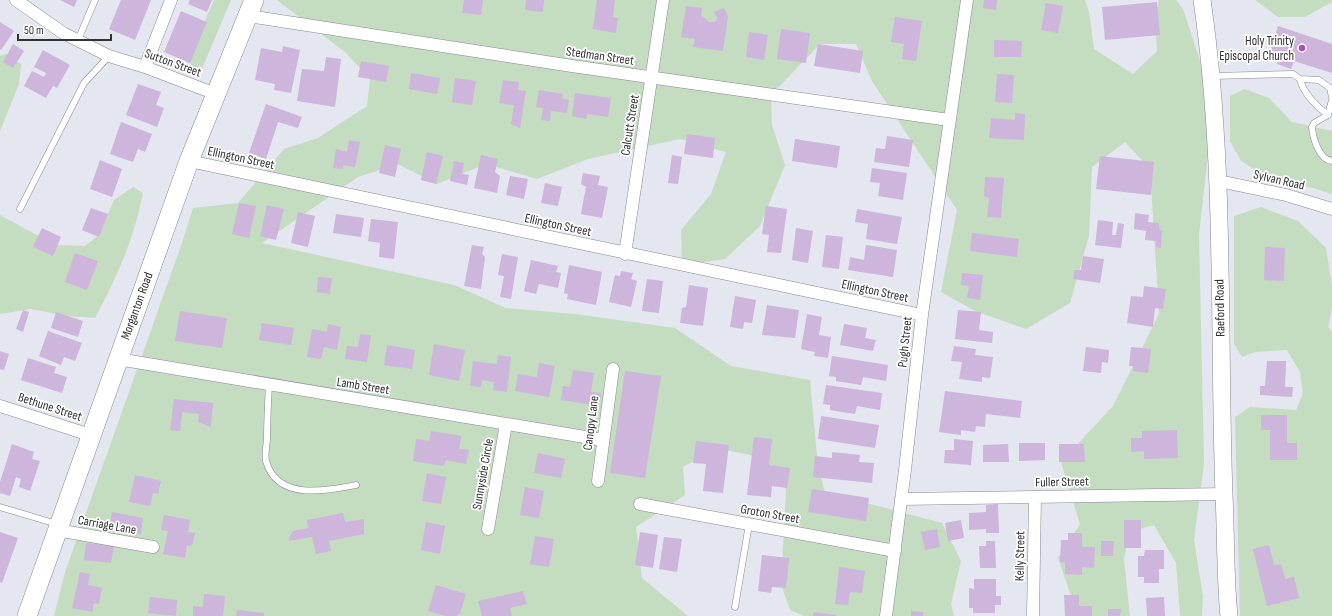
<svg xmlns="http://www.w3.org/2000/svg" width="1332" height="616" font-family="'Sofia Sans Condensed',sans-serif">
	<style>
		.green { fill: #c4dcc0 }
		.building { fill: #cdb5dc }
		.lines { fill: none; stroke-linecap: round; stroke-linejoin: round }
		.lane-casing { stroke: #868891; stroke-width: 7 }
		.street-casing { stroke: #868891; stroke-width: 13 }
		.secondary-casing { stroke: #868891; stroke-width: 18 }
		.primary-casing { stroke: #868891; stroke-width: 20 }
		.lane { stroke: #fff; stroke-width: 6 }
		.street { stroke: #fff; stroke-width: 12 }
		.secondary { stroke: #fff; stroke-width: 17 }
		.primary { stroke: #fff; stroke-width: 19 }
		.poi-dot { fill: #aa50bc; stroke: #fff; stroke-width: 1.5 }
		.labels { text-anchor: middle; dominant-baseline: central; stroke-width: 3.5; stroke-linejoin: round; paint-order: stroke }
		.poi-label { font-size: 13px; fill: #323236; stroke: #fff; text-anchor: end }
		.street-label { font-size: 13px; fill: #323236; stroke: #fff }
	</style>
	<rect width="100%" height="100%" fill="#e4e6f0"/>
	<path class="green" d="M214 0H231L201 71 192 68 189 58Z
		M277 0H1085L1089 12 1094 49 1133 74 1157 51 1155 21 1159 0H1176L1183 9 1214 103 1199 234 1204 464 1194 540 1203 596 1202 616H1180L1176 563 1154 525 1129 532 1124 559 1130 616H1076V610L1058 558 1080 524 1061 462 1113 406 1159 314 1150 169 1125 142 1092 167 1089 236 1070 303 1026 329 975 311 941 292 957 210 872 81 856 44H820L771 95 772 125 785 165 760 226 725 259 682 265 681 230 711 194 726 152 680 139 588 159 537 179 486 164 437 184 398 164 358 177 262 243 454 285 506 308 575 314 675 328 731 366 810 380 818 467 825 492 942 523 961 561 951 604 954 616H804L790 610 781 585 786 489 754 456 717 448 683 467 685 495 636 527 642 578 688 616H54L65 572 182 243 193 208 238 203 284 149 318 138 367 106 370 79 345 52Z
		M1255 0H1332V2L1305 17H1278Z
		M6 54 21 64 19 84 0 131V56Z
		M1245 89 1269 98 1292 122 1332 131V194L1259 172 1241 161 1230 141V96Z
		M133 187 143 193C134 239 117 277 95 318L67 316 31 309 0 314V215L55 245 85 246 99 235 114 200Z
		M1261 207 1298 221 1326 248 1332 286V307L1328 327 1332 332V616H1240L1235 417 1250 407 1296 410 1303 394 1300 372 1287 350 1255 352 1242 357 1234 344V216Z"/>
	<path class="building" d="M60 0H77L74 7Z
		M121 0H151L135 40 109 29Z
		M190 0H212L207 12 188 4Z
		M464 0H483L481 15 462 13Z
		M526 0H544L543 12 525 10Z
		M597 0H615L613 17 618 18 616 33 593 29Z
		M984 0H997L996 10 983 8Z
		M1157 2 1160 35 1105 40 1102 7Z
		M1046 3 1063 6 1058 33 1041 30Z
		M686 6 702 8 701 15 709 22H715L717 18 714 12 724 8 728 16 723 51 693 47 695 39 681 37Z
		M181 11 207 22 190 63 164 52Z
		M895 17 922 21 916 61 902 59 904 44 891 42Z
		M0 22 14 31 1 50 0 49Z
		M1278 26 1332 44V73L1294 61 1291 69 1277 64 1280 56 1270 53Z
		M781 29 810 33 806 63 777 59Z
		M749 32 768 35 764 60 746 57Z
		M994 40 1022 41 1021 57H994Z
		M13 44 24 51 13 68 3 62Z
		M818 44 863 51 860 73 814 66Z
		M283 46 300 50 291 93 274 90 275 84 255 80 261 48 282 52Z
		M43 50 70 65 57 88 53 86 46 98 24 86 32 71 44 77 46 73 34 67Z
		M326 57 341 59 335 107 297 101 302 69 324 71Z
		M361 61 389 66 386 82 358 77Z
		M411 73 440 78 437 94 409 89Z
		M997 74 1014 75 1012 103 995 102Z
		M455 78 476 81 472 105 452 102Z
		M503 80 519 82 518 90 526 91 520 128 511 124 514 105 499 103Z
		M138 84 161 92 156 105 164 108 157 127 126 115Z
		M539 90 563 94 562 99 569 100 567 113 551 111 550 121 541 120 543 108 536 107Z
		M575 93 611 98 608 117 587 114 586 119 572 116Z
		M266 104 302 117 298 128 278 122 266 159 249 153Z
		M1015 113 1025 114 1024 140 989 138 991 118 1015 120Z
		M121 122 152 134 145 152 138 149 133 162 110 154Z
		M687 134 715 138 713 158 684 154Z
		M887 136 913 140 909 167 874 162 876 148 885 149Z
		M795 139 840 146 837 168 792 161Z
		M349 140 360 142 355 167 343 165V169L333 168 336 149 347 152Z
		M385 145 401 149 395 177 379 173Z
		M427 152 443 156 436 184 421 180Z
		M481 155 498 159 495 172 500 176 497 193 474 188Z
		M672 155 682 157 678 184 668 183Z
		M1100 156 1154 162 1151 195 1096 189Z
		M100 160 122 169 112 197 90 189Z
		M454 161 464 163 462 174 469 175 467 185 450 181Z
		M872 168 907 173 903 200 878 196 880 183 870 182Z
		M583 173 600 176 598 185 608 187 602 218 581 214 586 187 581 184Z
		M510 176 528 179 524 199 506 195Z
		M985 177 1004 178 1001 218 987 217 989 198 984 196Z
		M545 183 562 187 558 206 541 203Z
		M239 203 256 206 249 238 232 234Z
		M267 205 284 209 276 240 260 236Z
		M766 206 787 209 781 253 767 252 769 235 762 234Z
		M91 208 108 214 99 237 82 230Z
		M857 209 902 217 897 244 866 239 868 224 855 222Z
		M298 212 315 216 308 247 291 243Z
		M1135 213 1149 215 1148 222 1159 223V228L1162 231 1161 248 1156 247V241L1145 240 1146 231 1134 229Z
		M336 214 364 218 361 237 333 233Z
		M371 219 398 222 394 259 379 257 380 243 368 241Z
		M1098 220 1113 222 1112 235H1116L1118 223 1124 224 1121 248 1095 245Z
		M42 228 61 237 53 256 33 247Z
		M796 228 813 231 808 263 792 260Z
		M972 233 1019 239 1017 257 970 251Z
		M826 235 843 237 839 269 822 267Z
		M472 245 484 247 482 254 485 257 481 289 464 286Z
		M866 245 897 250 893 277 848 270 850 257 864 260Z
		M1265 247 1285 248 1284 281 1264 280Z
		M75 253 98 261 87 290 65 282Z
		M502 254 518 257 511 299 500 297 504 276 498 275Z
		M1083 256 1104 259 1100 283 1073 279 1075 270H1081Z
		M531 260 558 266 556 272 561 273 558 288 539 284 536 294 524 291Z
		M569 265 602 272 596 305 567 299 568 294 564 293Z
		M621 271 633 273 631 279 637 281 631 307 609 302 615 275 620 276Z
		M962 273 983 275 980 300 967 298 969 286 961 285Z
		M318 277 332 278 330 294 317 292Z
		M647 279 663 281 659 313 642 311Z
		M689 285 708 288 703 326 680 323 682 308 686 307Z
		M1144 286 1166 289 1163 309 1155 308 1153 327 1127 323 1131 296 1143 297Z
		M735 296 756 300 752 323 744 322 743 329 730 327Z
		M767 305 799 310 795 338 762 335Z
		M23 310 29 312 23 332 16 329Z
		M958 310 981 312 979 330 993 332 992 343 955 339Z
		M180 311 227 318 222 348 175 341Z
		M56 312 83 321 78 337 51 328Z
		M807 314 822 317 819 335 831 337 828 358 814 356 815 352 801 349Z
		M262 323 294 328 291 345 259 340Z
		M328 324 341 327 337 350 324 347 321 359 307 357 312 329 327 332Z
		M844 324 867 328 865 338 876 340 873 351 840 345Z
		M48 331 82 343 75 361 64 357 61 365 39 356Z
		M360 334 371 335 367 362 345 359 347 346 358 347Z
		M434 344 465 350 459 381 429 375Z
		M387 345 415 350 412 369 384 365Z
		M954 346 976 349 975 355 993 357 990 378 982 377V382L959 379 962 362 951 361Z
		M1086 347 1109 350 1108 363 1102 362 1101 373 1083 371Z
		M1131 347 1151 349 1148 373 1133 371V366H1129Z
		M0 351 9 354 4 370 0 369Z
		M498 355 511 357 507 392 493 390 494 382 482 380 481 387 470 386 473 361 497 364Z
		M832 356 888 365 886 381 863 377 861 385 836 381V377L829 376Z
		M28 358 56 367 54 373 67 377 62 393 21 380Z
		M1267 361H1286L1285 387H1293L1292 397 1260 395V386H1265Z
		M539 363 555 366 549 397 515 391 518 374 537 377Z
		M573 370 594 373 591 392 601 393 599 406 561 400 563 386 570 387Z
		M625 371 661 376 645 478 610 473Z
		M826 385 882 393 880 410 857 406 855 414 830 410V405L823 404Z
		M945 391 1022 401 1020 418 986 414 985 427 976 426 975 432 961 430V435L939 432Z
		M174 399 213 403 211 427 198 422 199 414 182 412 180 431 170 430Z
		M1261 415H1287V443H1297V460H1270V430H1261Z
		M821 416 879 425 875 448 818 439Z
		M1177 430 1178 458 1144 459V451L1131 452V438H1142V431Z
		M431 431 461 436 459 449 469 450 466 464 446 460 443 466 413 461 416 439 429 441Z
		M754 437 772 439 769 465 790 468 787 488 772 486 771 497 747 495Z
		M954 439 973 441 971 465 944 463 945 450H954Z
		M696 441 729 445 723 493 703 491 706 464 693 463Z
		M1019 443H1045V460L1019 461Z
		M12 444 34 452 32 459 40 461 30 491 19 487 21 479 16 477 10 496 0 493V482Z
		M1008 444 1009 462H983V445Z
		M1059 444H1084L1085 462H1059Z
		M832 452 860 455 859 462 874 463 872 483 813 477 815 456 832 458Z
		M538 453 565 459 561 478 534 473Z
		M427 473 446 477 441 504 422 501Z
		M135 475 161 481 158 494 153 493 150 506 129 502Z
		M525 487 544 491 539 518 520 515Z
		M812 489 869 498 866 521 808 512Z
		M998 504 999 533H986V529L969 530V513L986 512V505Z
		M112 512 143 518 141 534 109 529Z
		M343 513 345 522 364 519V534L329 541 331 551 316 554 312 537 288 541 293 531 308 528 307 520Z
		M164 515 190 520 188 532 195 533 192 546 187 545 185 558 163 554 168 531 161 530Z
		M961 520 964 538 948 541 945 523Z
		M1124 520H1141V548H1124Z
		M426 522 445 526 440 554 421 550Z
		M937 529 940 547 925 550 921 532Z
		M0 532 18 538 2 583 0 582Z
		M640 532 658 535 653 568 635 565Z
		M1068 533H1082V547H1095L1094 568 1082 567V575L1065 574V563L1060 562 1061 540H1068Z
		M535 536 554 539 549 567 530 564Z
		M664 537 682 539 677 572 659 569Z
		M986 541H995L996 568H980L979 546H986Z
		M1101 541H1114L1113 556H1101Z
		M86 543 114 546 111 563 84 560Z
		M1269 545 1274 565 1281 564 1285 579 1294 577 1299 598 1267 606 1253 549Z
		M1145 550H1164V569H1159V583H1144V577H1138V556H1144Z
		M762 555 789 558 786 588 772 587 771 593 758 591Z
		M839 567 865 571 862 593 850 592 848 605 835 604Z
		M80 572 90 574 88 585 102 588 99 604 94 603 92 612 72 608Z
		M974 579H996V596H1001V605H995V613H973V608H969V588L974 589Z
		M436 585 466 594 460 613 457 616H446L428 611Z
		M523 591 527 604 510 608 512 616H482L478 601Z
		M204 594 225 596 223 616H193V606L203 607Z
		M1064 595H1079V606H1092V616H1065Z
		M150 597 177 600 176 616 148 613Z
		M1164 597 1165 616H1147L1146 598Z
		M1108 609H1121L1120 616H1108Z
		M237 610 264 613V616H236Z
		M911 611 923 612V616H911Z
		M814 612 836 615V616H813Z"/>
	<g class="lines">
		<g class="lane-casing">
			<path id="lane" d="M78 40 95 0
				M1213 76 1293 74 1300 79 1319 80 1330 88 1332 97
				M1300 79C1303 93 1317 107 1328 115
				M1332 100 1328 115 1314 123 1312 127C1313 138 1319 160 1332 161
				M20 209 84 83 109 56
				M269 384C268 403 267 421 267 440 266 446 265 455 266 461 277 501 326 491 356 485
				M0 507 57 524
				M735 607 749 524"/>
		</g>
		<g class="street-casing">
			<path id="street" d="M16 0 63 33 109 56 145 67 216 94
				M248 16 572 66 949 120
				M145 67 171 0
				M189 161 922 315
				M1219 181 1286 195 1332 209
				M625 254 663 0
				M118 359 603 440
				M0 406 90 435
				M598 481 613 369
				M901 499 1224 494
				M640 504 895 551
				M488 529 506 424
				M57 530 153 547
				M886 616 905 470 922 315 967 0
				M1033 616 1035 497"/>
		</g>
		<g class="secondary-casing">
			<path id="secondary" d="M1202 0C1226 164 1218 330 1224 495 1226 535 1225 576 1229 616"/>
		</g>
		<g class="primary-casing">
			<path id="primary" d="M27 616 189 161 254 0"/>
		</g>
		<use href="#lane" class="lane"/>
		<use href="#street" class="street"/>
		<use href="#secondary" class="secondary"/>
		<use href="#primary" class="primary"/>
	</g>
	<circle class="poi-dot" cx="1302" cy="48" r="4"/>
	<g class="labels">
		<g class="poi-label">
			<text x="1294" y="41">Holy Trinity<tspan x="1294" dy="15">Episcopal Church</tspan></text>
		</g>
		<g class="street-label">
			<text transform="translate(600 56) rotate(8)">Stedman Street</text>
			<text transform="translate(173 63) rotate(20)">Sutton Street</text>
			<text transform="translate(630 125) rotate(-81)">Calcutt Street</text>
			<text transform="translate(241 158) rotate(12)">Ellington Street</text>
			<text transform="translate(1279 180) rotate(13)">Sylvan Road</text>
			<text transform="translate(558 225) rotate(12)">Ellington Street</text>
			<text transform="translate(875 291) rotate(12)">Ellington Street</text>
			<text transform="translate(137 306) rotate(-70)">Morganton Road</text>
			<text transform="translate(1220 308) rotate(-91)">Raeford Road</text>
			<text transform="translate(905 342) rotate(-84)">Pugh Street</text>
			<text transform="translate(363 386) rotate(9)">Lamb Street</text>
			<text transform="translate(50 407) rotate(18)">Bethune Street</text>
			<text transform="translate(591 423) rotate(-83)">Canopy Lane</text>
			<text transform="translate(483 474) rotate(-80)">Sunnyside Circle</text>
			<text transform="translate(1062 482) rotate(-1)">Fuller Street</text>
			<text transform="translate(770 514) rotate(10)">Groton Street</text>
			<text transform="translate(107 525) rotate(10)">Carriage Lane</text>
			<text transform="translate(1020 556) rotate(-89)">Kelly Street</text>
		</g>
	</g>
	<path d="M18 34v6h93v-6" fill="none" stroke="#323236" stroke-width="2"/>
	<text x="24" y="34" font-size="12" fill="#323236" stroke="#ffffff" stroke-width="3" paint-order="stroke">50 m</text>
</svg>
